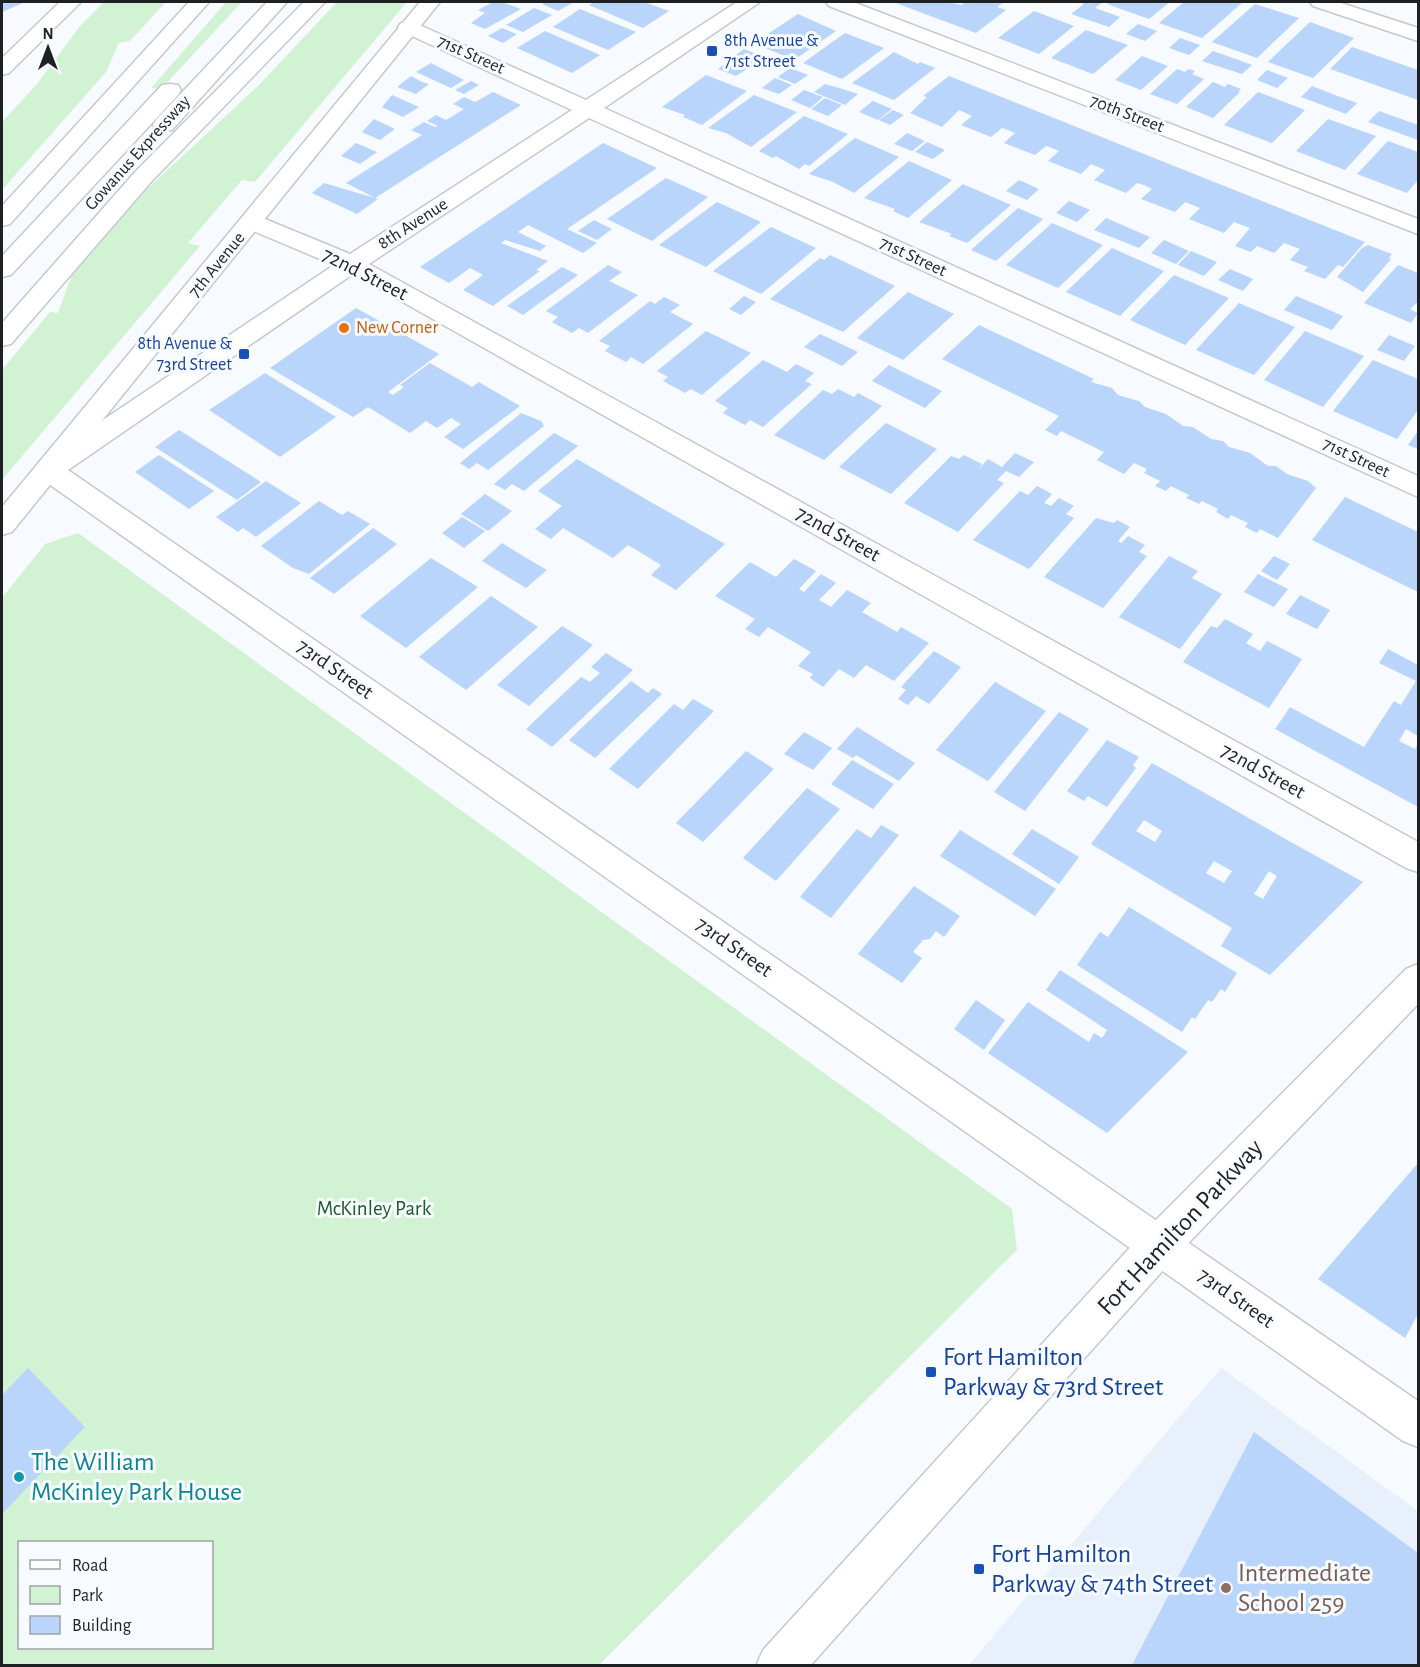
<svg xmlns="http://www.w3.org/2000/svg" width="1420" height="1667" font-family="'Alegreya Sans',sans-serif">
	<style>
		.built { fill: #e8f0fc }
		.green { fill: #d2f3d3; fill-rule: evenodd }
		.building { fill: #b9d5fb; fill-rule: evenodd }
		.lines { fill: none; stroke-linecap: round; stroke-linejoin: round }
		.minor-casing { stroke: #c5c8cd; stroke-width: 3 }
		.secondary-casing { stroke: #c5c8cd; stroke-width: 3 }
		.motorway-casing { stroke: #c5c8cd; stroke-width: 3 }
		.minor { fill: #fff; fill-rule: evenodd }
		.secondary { fill: #fff; fill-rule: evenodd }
		.motorway { fill: #fff; fill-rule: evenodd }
		.transit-dot { fill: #1a4fb4; stroke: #f7fafe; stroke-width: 2 }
		.food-dot { fill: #e8710a; stroke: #f7fafe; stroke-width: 2 }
		.culture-dot { fill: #0f9aa8; stroke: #f7fafe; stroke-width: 2 }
		.education-dot { fill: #8d6e63; stroke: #f7fafe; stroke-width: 2 }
		.labels { text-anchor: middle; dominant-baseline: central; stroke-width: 6; stroke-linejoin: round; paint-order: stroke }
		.far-transit-label { font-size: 18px; fill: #164399; stroke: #f7fafe; text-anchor: start }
		.far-street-label { font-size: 18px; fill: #1f2022; stroke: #f7fafe }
		.far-food-label { font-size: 18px; fill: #c56008; stroke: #f7fafe; text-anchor: start }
		.street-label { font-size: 21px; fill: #1f2022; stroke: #f7fafe }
		.park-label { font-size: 21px; fill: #1e5d29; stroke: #f7fafe }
		.near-street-label { font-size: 26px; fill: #1f2022; stroke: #f7fafe }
		.near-transit-label { font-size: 26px; fill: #164399; stroke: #f7fafe; text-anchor: start }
		.near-culture-label { font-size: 26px; fill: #0d838f; stroke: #f7fafe; text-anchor: start }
		.near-education-label { font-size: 26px; fill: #785e54; stroke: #f7fafe; text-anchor: start }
	</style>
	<rect width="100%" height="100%" fill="#f7fafe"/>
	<path class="built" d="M1221 1368 1418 1511V1665L968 1666Z"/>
	<path class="green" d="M104 2H166L130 41 119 43 106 72 2 190V122L37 84 80 26Z
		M226 2H242L161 89 151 88Z
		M337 2H407L255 182 242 180 188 243 200 246 2 480V370L50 312 58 313 72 274 116 218 260 84Z
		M78 533 1012 1209 1017 1250 599 1665H2V598L45 544ZM20 1542H212V1648H20Z"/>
	<path class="building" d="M2 2H25L2 12Z
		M493 2H502L521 9 485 29 471 23 485 13 478 10Z
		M546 2H574L558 11 542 4Z
		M594 2H644L669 11 643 28 589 5Z
		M893 2H950L961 5 966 2H1004L997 7 1006 10 976 33Z
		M1079 2H1103L1095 8 1120 17 1109 27 1071 14 1084 4Z
		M1111 2H1170L1149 19 1107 4Z
		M1184 2H1243L1202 38 1159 23Z
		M1255 4 1299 18 1257 58 1212 42Z
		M534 8 552 15 523 32 506 25Z
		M580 9 636 32 608 50 553 27Z
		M1034 11 1074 26 1039 54 998 38Z
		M798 14 836 31 794 60 754 43Z
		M1310 22 1354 38 1313 78 1268 62Z
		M1138 24 1157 31 1145 41 1126 34Z
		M502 28 517 34 503 43 488 36Z
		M1086 30 1128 45 1093 74 1051 58Z
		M545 31 600 55 572 73 517 48Z
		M845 33 884 48 842 79 803 63Z
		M1180 38 1200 45 1189 55 1169 48Z
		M1352 47 1418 70V100L1330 69Z
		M744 49 761 56 749 65 732 58Z
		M1213 51 1233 58 1252 65 1242 74 1202 61Z
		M894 52 918 64 920 62 935 68 894 100 852 83Z
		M1142 56 1168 66 1141 90 1115 80Z
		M731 59 750 67 736 76 718 69Z
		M431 63 464 80 451 88 416 72Z
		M790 68 808 75 795 84 778 77Z
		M1177 69 1185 72 1188 69 1195 71 1192 74 1204 79 1177 104 1150 94Z
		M1267 70 1288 78 1277 88 1257 80Z
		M706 75 747 91 702 125 683 117 685 115 662 107Z
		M411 76 422 82 429 84 416 94 397 87Z
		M949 76 1099 136 1365 242 1343 267 1338 265 1325 279 1304 271 1308 267 1290 260 1300 249 1284 243 1274 253 1257 246 1251 252 1235 246 1250 228 1234 222 1224 233 1189 219 1200 208 1185 202 1175 212 1141 199 1152 189 1144 185 1137 183 1126 193 1094 180 1105 170 1091 164 1081 174 1048 161 1059 151 1052 148 1046 146 1035 155 1004 143 1015 133 1008 130 1002 128 991 137 961 125 972 116 959 110 942 127 910 113 927 97 923 96Z
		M775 78 792 85 779 94 762 88Z
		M471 81 479 85 464 94 455 90Z
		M1213 82 1225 87 1228 84 1241 89 1238 92H1240L1213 118 1186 107Z
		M825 84 839 88 858 94 845 105 814 92Z
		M1312 86 1335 95 1357 103 1346 114 1301 97Z
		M804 90 823 97 810 108 791 100Z
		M493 92 521 105 375 198 346 183 422 135 411 130 424 122 435 127 438 126 427 121 436 115 446 120 464 109 453 104 464 97 475 102Z
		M1258 92 1305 110 1272 143 1224 125Z
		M392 95 419 107 403 117 382 107Z
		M754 95 797 112 751 147 726 133 708 128Z
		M825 98 842 105 828 116 811 109Z
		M873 101 892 109 878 120 859 112Z
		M893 110 904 115 890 125 879 120Z
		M1379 111 1418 125V140L1368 122Z
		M804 116 848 134 809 166 805 164 799 169 776 156 773 158 759 151Z
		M374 119 395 129 380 140 362 132Z
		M1328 119 1376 136 1345 170 1296 151Z
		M907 133 925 141 912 151 894 144Z
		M855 138 899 157 854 193 833 182 809 174Z
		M1388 141 1418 152V180L1407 193 1357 174Z
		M927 142 945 150 933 159 915 152Z
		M356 143 377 152 360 164 341 156Z
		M603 143 657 168 567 229 597 243 583 253 528 225 518 232 546 246 540 251 505 240 501 243 548 261 536 270 540 271 493 306 463 290 483 275 470 268 449 283 420 267Z
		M909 161 952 180 908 218 893 211 895 209 864 198Z
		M666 178 708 197 652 241 607 219Z
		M1019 180 1039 189 1027 200 1006 191Z
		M324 183 375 198 378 199 357 214 312 193Z
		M963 184 1011 205 967 243 949 236 952 234 919 222Z
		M1069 201 1090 210 1077 222 1056 213Z
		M717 202 761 222 706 267 659 245Z
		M1018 208 1043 219 996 261 971 250Z
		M1106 218 1129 228 1150 237 1139 248 1094 230Z
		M594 220 612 229 597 240 578 231Z
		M1052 223 1103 245 1058 288 1006 265Z
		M771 227 816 248 761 294 713 271Z
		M1164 240 1189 251 1176 264 1151 253Z
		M1368 245 1392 254 1389 258 1391 259 1363 292 1337 277 1362 248Z
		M1112 248 1164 271 1120 316 1066 292Z
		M1191 251 1217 262 1204 276 1178 265Z
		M830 255 895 286 843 332 770 299 820 258 824 260Z
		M608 265 622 272 609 281 638 295 588 333 579 328 572 333 552 322 558 317 546 311Z
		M1398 265 1418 273V302L1410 309 1418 313 1411 323 1364 303Z
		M562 267 578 275 523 315 507 306Z
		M1230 269 1253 279 1243 291 1218 280Z
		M1174 275 1229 298 1185 345 1130 320Z
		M908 292 954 314 903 360 857 338Z
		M744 296 756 302 741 315 729 309Z
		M1296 296 1320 306 1343 316 1332 330 1284 310Z
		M664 297 680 305 670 312 693 324 643 364 631 357 626 362 605 351 610 346 599 341 650 301 655 304Z
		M1239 303 1295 327 1254 375 1196 350Z
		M356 308 439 354 388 392 393 395 404 387 400 385 430 363 472 387 479 382 520 406 463 449 444 437 461 424 451 418 437 428 426 421 410 433 368 407 353 417 270 368Z
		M979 325 1094 379 1091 382 1112 388 1118 395 1139 401 1145 407 1166 414 1183 426 1193 427 1211 439 1223 441 1229 447 1250 453 1268 466H1276L1287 474 1308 481 1316 488 1278 538 1260 529 1257 533 1245 527 1248 523 1231 515 1228 519 1216 512 1218 509 1202 501 1199 504 1186 498 1189 495 1171 486 1166 491 1155 486 1160 481 1144 473 1147 469 1134 463 1124 474 1097 460 1104 452 1061 431 1057 436 1045 430 1059 416 942 359Z
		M706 331 751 353 702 395 691 389 685 393 663 381 668 377 657 371Z
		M1305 331 1364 356 1323 407 1264 380Z
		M820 334 858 352 842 366 804 347Z
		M1389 335 1415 346 1404 361 1377 350Z
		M763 360 787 372 796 364 814 373 805 381 812 384 763 427 750 420 745 425 723 413 728 408 715 401Z
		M1373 360 1418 379V410L1397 439 1333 411Z
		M889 365 909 375 942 391 925 408 872 381Z
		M265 373 336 417 280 457 209 410Z
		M838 389 854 397 858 393 882 406 824 460 774 435 823 390 832 394Z
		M521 413 541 421 544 426 488 470 477 463 469 469 460 463Z
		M886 423 937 449 891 494 839 467Z
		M179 430 261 482 237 500 155 447Z
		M1418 431V449L1408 445Z
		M554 433 578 446 524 491 512 484 505 490 494 484Z
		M1015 453 1034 462 1019 477 1006 471 997 480 1004 483 958 532 904 503 951 456 959 459 964 455 982 464 978 470 988 459 1002 467Z
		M159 455 214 491 189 509 135 472Z
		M577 459 649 501 725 544 676 590 651 575 661 565 628 545 613 558 563 528 551 539 535 529 562 506 538 491Z
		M266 481 301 503 256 537 243 528 238 532 216 517Z
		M1037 486 1052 494 1044 503 1051 506 1059 498 1074 506 1066 514 1074 518 1029 569 973 540 1020 491 1028 495Z
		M485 494 512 511 488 531 461 514Z
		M1345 497 1418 532V592L1312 540Z
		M319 501 342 515 348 511 370 524 309 574 293 568 261 546Z
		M462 517 485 531 464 548 442 533Z
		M1096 518 1114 523 1117 520 1130 527 1118 541 1121 543 1128 536 1145 545 1139 552 1147 556 1103 608 1044 577Z
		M373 528 397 544 334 594 310 578Z
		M502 543 523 556 547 570 526 588 482 561Z
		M1169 556 1198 571 1192 578 1222 594 1180 649 1119 617Z
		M1274 556 1290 564 1277 580 1261 571Z
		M431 558 478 587 406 648 360 616Z
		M794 559 816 571 799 589 804 592 821 574 836 583 819 600 831 607 847 590 871 603 862 612 897 632 901 627 929 643 894 681 866 665 854 678 839 669 823 687 810 678 813 674 798 666 811 652 768 627 759 637 745 629 755 619 715 596 750 562 776 577Z
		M1258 574 1288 589 1274 607 1244 592Z
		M1300 595 1330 610 1317 629 1286 614Z
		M491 596 538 627 466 690 419 657Z
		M1225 619 1253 634 1246 643 1260 651 1267 641 1302 659 1269 708 1183 662 1211 626 1217 628Z
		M562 626 593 645 529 706 497 685Z
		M1388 649 1418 665V736L1406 729 1399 741 1415 749 1418 744V807L1275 729 1290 707 1364 747 1394 701 1401 705 1416 681 1379 663Z
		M934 651 961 667 929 704 916 696 908 705 898 699 906 690 901 687Z
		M606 653 633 670 552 747 526 729 581 677 590 682 600 673 591 667Z
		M631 681 648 693 653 688 662 694 595 758 569 740Z
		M995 682 1046 711 988 781 936 750Z
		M693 699 714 711 638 789 609 769 674 704 683 710Z
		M1059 712 1089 729 1025 811 994 792Z
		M857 727 915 763 899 781 856 755 853 758 837 749Z
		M804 732 832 748 813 770 784 754Z
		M1107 740 1139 757 1133 765 1136 768 1107 807 1088 796 1084 801 1067 791Z
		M746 751 774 769 703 842 676 823Z
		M852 760 894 784 873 809 831 784Z
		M1152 763 1289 841 1363 882 1270 975 1221 946 1232 928 1091 844ZM1144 820 1162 831 1155 842 1136 831ZM1214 861 1232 871 1224 883 1206 873ZM1269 871 1277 876 1263 899 1254 894Z
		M807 788 840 809 776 881 743 858Z
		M881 825 899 835 831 918 800 897 857 829 871 838Z
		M1032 829 1079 857 1059 884 1012 854Z
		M960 830 1056 889 1035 916 940 856Z
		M914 886 960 916 944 937 936 931 930 939 923 940 913 952 922 958 902 983 858 954Z
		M1129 907 1237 973 1225 992 1221 989 1212 1002 1208 1000 1195 1019 1192 1017 1182 1032 1077 965 1100 932 1108 937Z
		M1060 970 1188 1052 1107 1133 988 1053 1028 1002 1089 1042 1094 1033 1102 1038 1107 1030 1046 990Z
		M976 1000 1005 1020 984 1050 954 1029Z
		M1418 1163V1314L1405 1338 1318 1279Z
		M28 1368 85 1427 2 1514V1395Z
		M1254 1432 1418 1553V1665H1132Z"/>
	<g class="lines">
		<g class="minor-casing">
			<path id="minor" d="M737 2H760L604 108 1418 476V497L589 118 369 264 1418 842V872L1406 868 353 274 68 470 1418 1401V1447L1403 1441 39 477 35 470 39 463 334 265 244 227 240 222 244 217H260L350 254 572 110 401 31 398 27 401 23H415L586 100Z
				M826 2H853L1418 219V234L829 6Z
				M1310 2H1338L1418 28V41L1313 6Z"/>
		</g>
		<g class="secondary-casing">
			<path id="secondary" d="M60 2H81L9 73 2 75V58Z
				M420 2H440L12 532 2 535V507Z
				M1418 964V1004L1174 1258 810 1666H756L763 1650 1146 1230 1406 969Z"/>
		</g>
		<g class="motorway-casing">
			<path id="motorway" d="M189 2H209L10 224 2 226V206Z
				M267 2H287L172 130H156L153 125 156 120Z
				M304 2H325L151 182 11 344 2 346V323L135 172Z
				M170 84 178 85 181 90 178 95 11 275 2 277V256L162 85Z"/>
		</g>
		<use href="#minor" class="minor"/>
		<use href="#secondary" class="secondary"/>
		<use href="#motorway" class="motorway"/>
	</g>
	<g class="transit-dot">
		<rect x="706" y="45" width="12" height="12" rx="3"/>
		<rect x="238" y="348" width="12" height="12" rx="3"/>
		<rect x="925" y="1366" width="12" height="12" rx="3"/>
		<rect x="973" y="1563" width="12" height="12" rx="3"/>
	</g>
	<circle class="food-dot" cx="344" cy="328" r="6"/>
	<circle class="culture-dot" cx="19" cy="1477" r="6"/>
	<circle class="education-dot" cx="1226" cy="1588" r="6"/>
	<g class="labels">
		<g class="far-transit-label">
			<text x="724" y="41">8th Avenue &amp;<tspan x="724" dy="21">71st Street</tspan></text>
			<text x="232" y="344" text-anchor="end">8th Avenue &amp;<tspan x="232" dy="21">73rd Street</tspan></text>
		</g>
		<g class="far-street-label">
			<text transform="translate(471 55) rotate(24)">71st Street</text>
			<text transform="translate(1127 114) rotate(21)">70th Street</text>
			<text transform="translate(138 153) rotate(-48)">Gowanus Expressway</text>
			<text transform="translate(413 224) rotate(-33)">8th Avenue</text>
			<text transform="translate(913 257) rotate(25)">71st Street</text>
			<text transform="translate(217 265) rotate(-51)">7th Avenue</text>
			<text transform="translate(1356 458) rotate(25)">71st Street</text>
		</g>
		<g class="far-food-label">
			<text x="356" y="328">New Corner</text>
		</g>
		<g class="street-label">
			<text transform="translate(365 274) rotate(27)">72nd Street</text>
			<text transform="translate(838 534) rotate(29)">72nd Street</text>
			<text transform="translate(335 669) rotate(35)">73rd Street</text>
			<text transform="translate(1263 771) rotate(29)">72nd Street</text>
			<text transform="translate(734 947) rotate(35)">73rd Street</text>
			<text transform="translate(1236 1298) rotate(35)">73rd Street</text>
		</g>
		<g class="park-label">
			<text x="374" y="1208">McKinley Park</text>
		</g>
		<g class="near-street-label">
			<text transform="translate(1180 1227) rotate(-47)">Fort Hamilton Parkway</text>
		</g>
		<g class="near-transit-label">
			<text x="943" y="1357">Fort Hamilton<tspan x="943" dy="30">Parkway &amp; 73rd Street</tspan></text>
			<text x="991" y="1554">Fort Hamilton<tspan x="991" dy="30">Parkway &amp; 74th Street</tspan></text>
		</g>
		<g class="near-culture-label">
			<text x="31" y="1462">The William<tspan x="31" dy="30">McKinley Park House</tspan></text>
		</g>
		<g class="near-education-label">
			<text x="1238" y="1573">Intermediate<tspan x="1238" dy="30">School 259</tspan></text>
		</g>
	</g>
	<rect width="1420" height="1667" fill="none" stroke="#1f2022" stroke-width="6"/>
	<rect x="18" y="1541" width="195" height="108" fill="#f7fafe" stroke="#a1a3a6" stroke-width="1.5"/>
	<rect x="30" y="1560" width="30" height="9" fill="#ffffff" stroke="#a1a3a6" stroke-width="1.5"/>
	<text x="72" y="1571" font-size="18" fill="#1f2022">Road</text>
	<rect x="30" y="1586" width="30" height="18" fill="#d2f3d3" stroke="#a1a3a6" stroke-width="1.5"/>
	<text x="72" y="1601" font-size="18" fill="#1f2022">Park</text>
	<rect x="30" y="1616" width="30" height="18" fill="#b9d5fb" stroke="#a1a3a6" stroke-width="1.5"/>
	<text x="72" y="1631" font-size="18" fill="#1f2022">Building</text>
	<g transform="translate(48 48)" stroke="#f7fafe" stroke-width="4.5" paint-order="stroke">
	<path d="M0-4.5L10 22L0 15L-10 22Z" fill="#1f2022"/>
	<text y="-9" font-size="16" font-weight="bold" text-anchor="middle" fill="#1f2022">N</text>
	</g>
</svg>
